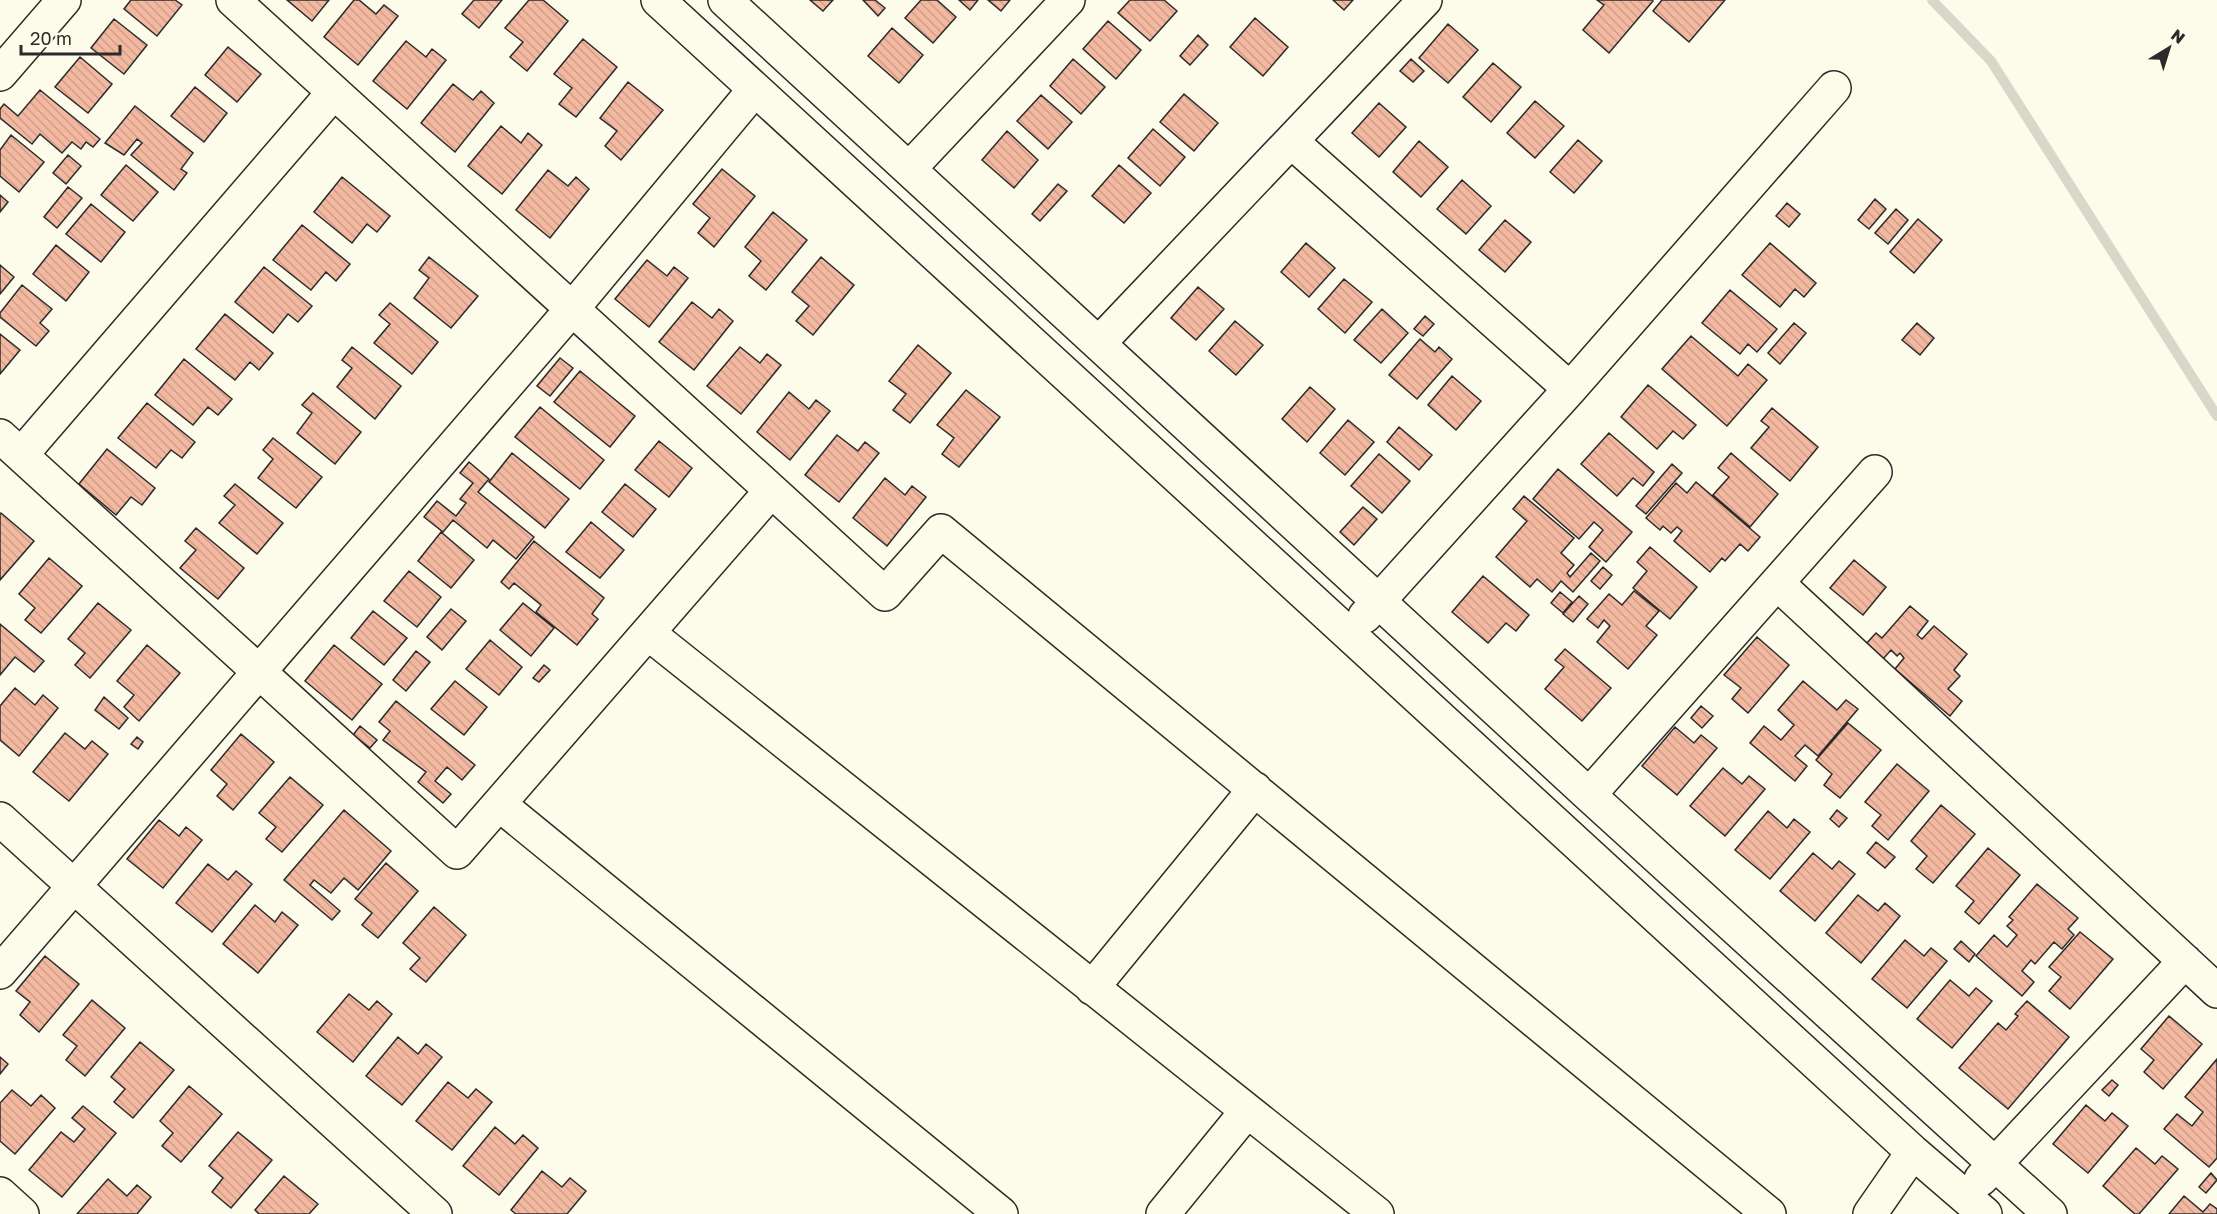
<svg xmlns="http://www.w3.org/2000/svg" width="2217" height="1214" font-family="'Golos Text',sans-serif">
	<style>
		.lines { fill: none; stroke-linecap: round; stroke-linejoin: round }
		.stream { stroke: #d8d7c9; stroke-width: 10 }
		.building { fill: url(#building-back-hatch); stroke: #2b2b2b; stroke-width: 1.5 }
		.minor-casing { stroke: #2b2b2b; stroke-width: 36 }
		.minor { stroke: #fdfbea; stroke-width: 33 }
	</style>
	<defs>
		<pattern id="building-back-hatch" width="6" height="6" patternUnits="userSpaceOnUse" patternTransform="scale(1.5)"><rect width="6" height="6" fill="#f2b8a0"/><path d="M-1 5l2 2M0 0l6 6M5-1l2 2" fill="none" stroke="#d09e8a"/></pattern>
	</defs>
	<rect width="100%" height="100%" fill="#fdfbea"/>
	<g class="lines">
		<path class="stream" d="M1932 0 1991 61 2217 416"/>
	</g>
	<path class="building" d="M131 0H175L182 5 157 36 124 9Z
		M287 0H329L312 21Z
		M354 0H359L376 14 384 5 398 16 358 65 324 37Z
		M474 0H502L479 28 462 14Z
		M529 0H543L568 21 527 71 510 57 523 42 505 28Z
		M810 0H833L823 11Z
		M863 0H875L885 8 878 16Z
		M921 0H937L956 17 933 43 905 18Z
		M959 0H978L970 10Z
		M988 0H1010L1001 11Z
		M1130 0H1164L1177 11 1150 41 1118 13Z
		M1333 0H1353L1344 10Z
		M1597 0H1652L1653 1 1609 53 1583 30 1604 5Z
		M1662 0H1725L1689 42 1653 11Z
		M1255 18 1288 47 1263 76 1230 47Z
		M114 19 147 45 124 74 91 48Z
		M1108 21 1141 50 1116 79 1083 49Z
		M1448 24 1478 50 1448 83 1419 58Z
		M892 28 923 55 899 83 868 56Z
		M1198 35 1208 45 1190 65 1180 56Z
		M583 39 617 67 576 117 559 104 572 88 554 74Z
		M406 41 426 57 432 49 446 60 407 109 373 81Z
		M228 47 261 74 237 102 205 75Z
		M80 57 112 84 88 113 55 87Z
		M1073 59 1105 87 1081 114 1050 86Z
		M1411 59 1424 71 1413 82 1400 71Z
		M1493 63 1521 87 1491 122 1463 97Z
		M628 82 663 110 621 160 605 146 617 131 600 118Z
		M453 84 473 100 481 91 494 103 455 152 421 123Z
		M195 87 227 113 204 142 171 116Z
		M40 90 100 139 93 147 86 142 81 149 72 142 62 153 40 134 32 144 0 118V109L4 104 18 116Z
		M1184 94 1218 123 1194 151 1160 122Z
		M1041 95 1072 122 1048 149 1017 121Z
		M1535 101 1564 126 1535 158 1507 133Z
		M1379 103 1406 127 1379 157 1352 133Z
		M135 106 193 153 181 169 187 173 174 190 131 155 142 143 137 139 124 155 105 143Z
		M501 126 521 143 528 133 542 145 502 194 468 166Z
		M1153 129 1185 157 1160 186 1128 158Z
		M1007 131 1038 160 1014 188 982 160Z
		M11 135 44 162 19 192 0 176V150Z
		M1578 140 1602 161 1574 193 1550 172Z
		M1419 141 1448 167 1421 197 1393 172Z
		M68 155 81 166 66 184 53 173Z
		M126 165 158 192 133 221 101 195Z
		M1119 165 1151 193 1124 223 1092 196Z
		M722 169 755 196 714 247 698 233 710 218 693 204Z
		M548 170 568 186 576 177 589 189 550 238 516 210Z
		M342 177 390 216 377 232 367 224 352 243 314 212Z
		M1462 180 1491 206 1466 234 1437 209Z
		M1058 184 1067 191 1040 221 1032 214Z
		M68 187 82 198 57 228 44 217Z
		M0 195 8 202 0 212Z
		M1875 199 1886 209 1869 229 1858 220Z
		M1787 203 1800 214 1789 227 1776 216Z
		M91 204 125 232 101 262 66 234Z
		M1896 209 1908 220 1888 244 1875 233Z
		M773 212 807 240 766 290 749 276 761 261 745 247Z
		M1918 219 1942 240 1914 273 1890 252Z
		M1505 220 1531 242 1505 272 1479 250Z
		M302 225 350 264 336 281 326 272 311 290 273 260Z
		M1306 243 1335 268 1309 297 1281 272Z
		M1770 243 1816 283 1804 297 1795 289 1780 307 1742 275Z
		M56 245 89 272 66 301 33 274Z
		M429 257 478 296 451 328 414 298 429 278 419 270Z
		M821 257 854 285 813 335 796 321 809 306 792 292Z
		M647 260 667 276 674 267 688 278 649 327 615 299Z
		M0 265 14 277 0 294Z
		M264 267 312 306 298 322 288 314 273 333 235 302Z
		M1344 279 1372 302 1345 333 1318 309Z
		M22 285 52 309 40 323 49 331 36 346 0 317V313Z
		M1198 287 1224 309 1196 340 1171 318Z
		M1730 290 1777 329 1757 352 1748 344 1740 354 1702 323Z
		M692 302 712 318 719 309 733 321 694 370 659 342Z
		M390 303 438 342 412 374 374 343 390 324 379 315Z
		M1382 309 1408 333 1381 363 1354 340Z
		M225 314 273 353 259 370 250 362 235 380 196 349Z
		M1425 316 1434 324 1423 336 1414 329Z
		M1235 321 1263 345 1236 375 1209 351Z
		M1794 323 1806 333 1780 364 1768 353Z
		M1917 323 1934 338 1920 355 1902 340Z
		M0 334 20 350 0 374Z
		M1691 336 1738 376 1748 364 1767 380 1727 426 1662 369Z
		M1420 339 1435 352 1439 347 1452 359 1417 399 1389 375Z
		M918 345 951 373 910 423 893 410 906 394 889 381Z
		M352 347 401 386 375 419 337 387 352 368 342 360Z
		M740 347 760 363 767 354 781 365 741 414 707 386Z
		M560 358 573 368 550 396 537 386Z
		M184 359 232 399 218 415 208 407 193 425 155 395Z
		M580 371 635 416 610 447 554 402Z
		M1452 376 1481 401 1456 430 1428 405Z
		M1648 385 1696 425 1683 439 1673 431 1657 449 1621 417Z
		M1310 387 1335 409 1307 442 1282 419Z
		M966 390 1000 417 959 467 942 454 954 438 937 425Z
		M789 392 809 409 816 400 830 411 790 460 757 432Z
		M313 393 361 432 335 464 297 433 312 413 302 405Z
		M147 403 195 442 182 458 171 450 156 468 118 438Z
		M540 407 604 460 580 489 515 437Z
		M1772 408 1818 447 1790 481 1751 448 1769 427 1761 421Z
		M1348 420 1374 442 1345 475 1320 453Z
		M1399 427 1432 455 1419 470 1387 442Z
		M1609 433 1654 472 1643 486 1633 478 1617 496 1581 464Z
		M837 435 858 451 865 442 879 453 839 502 805 475Z
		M273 438 322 477 296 508 258 478 273 459 263 450Z
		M659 441 692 468 669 497 635 470Z
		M107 449 155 488 142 505 131 497 116 515 79 484Z
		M512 453 569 499 545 528 489 482Z
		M1731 453 1778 494 1750 527 1713 495 1729 477 1718 468Z
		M1379 454 1410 481 1382 513 1351 486Z
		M469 462 489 479 478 492 534 537 516 559 493 540 487 548 453 520 443 532 424 517 437 501 456 516 466 503 460 499 473 483 460 473Z
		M1672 464 1682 473 1646 514 1636 506Z
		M1558 469 1632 532 1606 562 1589 547 1603 530 1594 522 1579 539 1533 499Z
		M885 478 905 495 912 486 926 497 887 546 853 518Z
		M1696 482 1760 537 1748 551 1740 544 1725 561 1722 558 1710 572 1674 541 1682 531 1677 527 1671 533 1663 526 1660 530 1646 518 1676 483 1687 493Z
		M235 484 283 523 257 554 219 523 235 505 224 496Z
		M625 484 656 509 633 537 602 512Z
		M1524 496 1574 538 1561 553 1574 565 1567 573 1570 577 1591 553 1600 561 1573 592 1561 581 1552 592 1537 579 1530 587 1496 557 1527 521 1513 509Z
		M1363 507 1377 519 1354 545 1340 532Z
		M1 513 34 541 0 580V514Z
		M591 522 624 550 600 578 566 552Z
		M196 528 244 568 218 599 180 568 196 550 185 541Z
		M441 532 474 560 451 588 418 561Z
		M534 541 604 598 592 614 598 619 577 645 536 612 541 605 514 583 509 589 501 582Z
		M1650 547 1697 587 1670 619 1633 588 1647 571 1637 562Z
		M49 558 82 586 41 633 25 620 35 608 19 594Z
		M1854 560 1886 587 1863 615 1830 588Z
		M1603 567 1612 575 1600 589 1591 581Z
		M409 571 441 597 417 627 384 601Z
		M1483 576 1529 615 1516 631 1506 623 1488 643 1452 612Z
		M1634 591 1659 611 1646 626 1657 635 1628 669 1597 642 1610 626 1604 620 1598 628 1587 619 1609 594 1622 605Z
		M1560 592 1572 602 1563 613 1551 603Z
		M1579 596 1588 604 1573 622 1563 614Z
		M98 603 131 630 90 678 75 665 85 653 68 639Z
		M523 603 554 628 531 656 500 630Z
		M1910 606 1928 621 1917 635 1922 639 1934 626 1967 654 1954 670 1960 676 1948 689 1962 701 1950 716 1895 669 1904 658 1900 653 1897 656 1891 650 1883 659 1866 644 1876 633 1882 638Z
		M451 609 466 621 442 650 427 637Z
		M373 611 407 638 384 665 351 638Z
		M0 624 44 661 34 672 15 657 0 675Z
		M1757 637 1789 665 1748 713 1732 699 1741 688 1724 675Z
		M490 640 522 667 499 695 466 669Z
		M147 645 180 673 139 721 124 707 134 695 117 681Z
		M334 645 382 684 352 720 305 681Z
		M1565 649 1611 688 1582 721 1545 689 1564 667 1555 660Z
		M416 651 430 662 406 691 393 680Z
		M544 665 550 670 539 682 533 678Z
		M455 681 487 707 464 735 431 709Z
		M1803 681 1837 710 1846 700 1858 709 1818 756 1805 745 1795 756 1807 766 1795 781 1750 743 1764 726 1781 740 1794 725 1778 710Z
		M15 688 35 705 43 695 58 708 19 756 0 740V706Z
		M104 697 128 718 119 729 95 710Z
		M396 701 475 765 462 780 447 767 435 781 451 794 443 803 418 782 426 772 383 740 390 731 379 722Z
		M1701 706 1713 716 1702 728 1691 718Z
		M1848 723 1881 750 1840 798 1824 785 1832 774 1816 760Z
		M360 726 377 740 370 748 353 735Z
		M1675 727 1694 743 1701 735 1717 748 1677 795 1642 766Z
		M65 733 85 749 92 741 108 754 69 801 33 772Z
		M241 734 274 762 233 810 217 796 227 784 211 770Z
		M137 737 143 742 138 749 131 744Z
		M1897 764 1929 791 1888 840 1872 826 1881 815 1865 802Z
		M1723 768 1742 784 1749 776 1765 789 1725 836 1690 806Z
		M290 777 323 805 282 852 266 839 276 827 259 813Z
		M1941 805 1975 834 1933 883 1916 869 1927 856 1911 841Z
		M344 810 391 851 358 890 344 878 331 893 314 880 310 885 340 911 332 920 284 880Z
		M1837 810 1847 818 1839 827 1830 819Z
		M1768 811 1787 828 1794 819 1810 832 1770 879 1735 850Z
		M159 820 179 836 186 827 202 840 163 888 127 859Z
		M1876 842 1895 857 1885 868 1867 853Z
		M1988 848 2020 875 1979 924 1965 912 1974 901 1956 886Z
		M1813 853 1832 869 1839 861 1855 874 1815 921 1780 891Z
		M386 863 418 891 378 938 362 925 372 913 355 899Z
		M208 864 228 880 236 871 252 884 212 932 176 903Z
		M2037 884 2078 918 2068 929 2074 935 2062 949 2054 942 2035 964 2031 960 2022 971 2034 982 2022 996 1976 956 1994 935 2007 947 2017 935 2007 926 2013 920 2009 917Z
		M1858 895 1878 911 1885 903 1900 916 1861 963 1826 933Z
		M255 905 275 922 282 912 298 925 258 973 223 944Z
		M434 907 466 935 426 982 410 969 420 958 403 943Z
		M2080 932 2113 959 2070 1009 2049 991 2061 977 2049 967Z
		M1905 940 1924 956 1931 948 1947 961 1907 1008 1872 979Z
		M1961 941 1975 954 1969 962 1954 949Z
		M45 956 79 984 39 1032 20 1015 30 1002 16 991Z
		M1950 980 1969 996 1976 988 1992 1001 1952 1048 1917 1019Z
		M349 994 369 1010 377 1001 392 1014 353 1062 317 1032Z
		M92 1000 125 1028 85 1076 66 1060 77 1046 63 1035Z
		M2027 1001 2069 1037 2008 1109 1959 1068 1998 1023 2006 1030 2018 1016 2015 1014Z
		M2169 1016 2202 1044 2163 1089 2144 1072 2154 1060 2141 1049Z
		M398 1037 418 1054 426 1044 442 1057 402 1105 366 1076Z
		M140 1042 174 1070 133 1118 114 1102 125 1089 111 1077Z
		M0 1057 8 1064 0 1074Z
		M2217 1059V1158L2209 1167 2164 1129 2177 1114 2192 1126 2203 1112 2185 1097Z
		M2112 1080 2118 1085 2109 1096 2102 1090Z
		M448 1082 468 1098 476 1089 492 1102 452 1150 416 1121Z
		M189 1086 222 1114 181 1162 162 1146 173 1133 160 1121Z
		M12 1090 31 1106 41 1095 55 1108 15 1154 0 1141V1103Z
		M2086 1105 2105 1121 2112 1113 2128 1126 2088 1173 2053 1144Z
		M83 1106 116 1133 62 1197 29 1170 61 1132 74 1142 85 1129 72 1118Z
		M495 1127 515 1144 523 1135 538 1148 499 1195 463 1166Z
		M238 1132 272 1160 231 1208 212 1192 223 1178 209 1166Z
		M2136 1148 2155 1164 2162 1156 2178 1169 2139 1214H2135L2103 1186Z
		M542 1171 562 1187 570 1178 586 1191 567 1214H516L511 1210Z
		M2211 1173 2217 1180 2206 1193 2199 1187Z
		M284 1176 318 1204 309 1214H259L255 1210Z
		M108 1179 127 1196 137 1185 151 1197 137 1214H77Z
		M2184 1196 2203 1212 2210 1204 2217 1209V1214H2169Z"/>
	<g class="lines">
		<g class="minor-casing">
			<path id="minor" d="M233 0 885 594 941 531 1769 1214
				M658 0 1913 1152 1985 1214
				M725 0 1589 795 2050 1214
				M0 74 64 0
				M1292 142 1570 389
				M909 169 1068 0
				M1099 343 1425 0
				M0 436 457 852 771 491
				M21 455 334 92
				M1777 583 2217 991
				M1365 616 1570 389 1834 88
				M648 633 1377 1214
				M1589 795 1875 472
				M499 804 1001 1214
				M0 819 435 1214
				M0 972 572 309 755 89
				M1092 988 1255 789
				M1981 1179 2185 961
				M0 1194 22 1214
				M1163 1214 1247 1111
				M1870 1214 1913 1152"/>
		</g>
		<use href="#minor" class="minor"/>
	</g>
	<g transform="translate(2169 48) rotate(38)" stroke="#fdfbea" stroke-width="4.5" paint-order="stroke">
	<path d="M0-4.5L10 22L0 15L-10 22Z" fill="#2b2b2b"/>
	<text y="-9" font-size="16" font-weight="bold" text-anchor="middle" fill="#2b2b2b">N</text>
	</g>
	<path d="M21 45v9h99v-9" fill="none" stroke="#2b2b2b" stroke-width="3"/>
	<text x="30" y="45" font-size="18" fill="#2b2b2b" stroke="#fdfbea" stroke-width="4.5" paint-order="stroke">20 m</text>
</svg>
